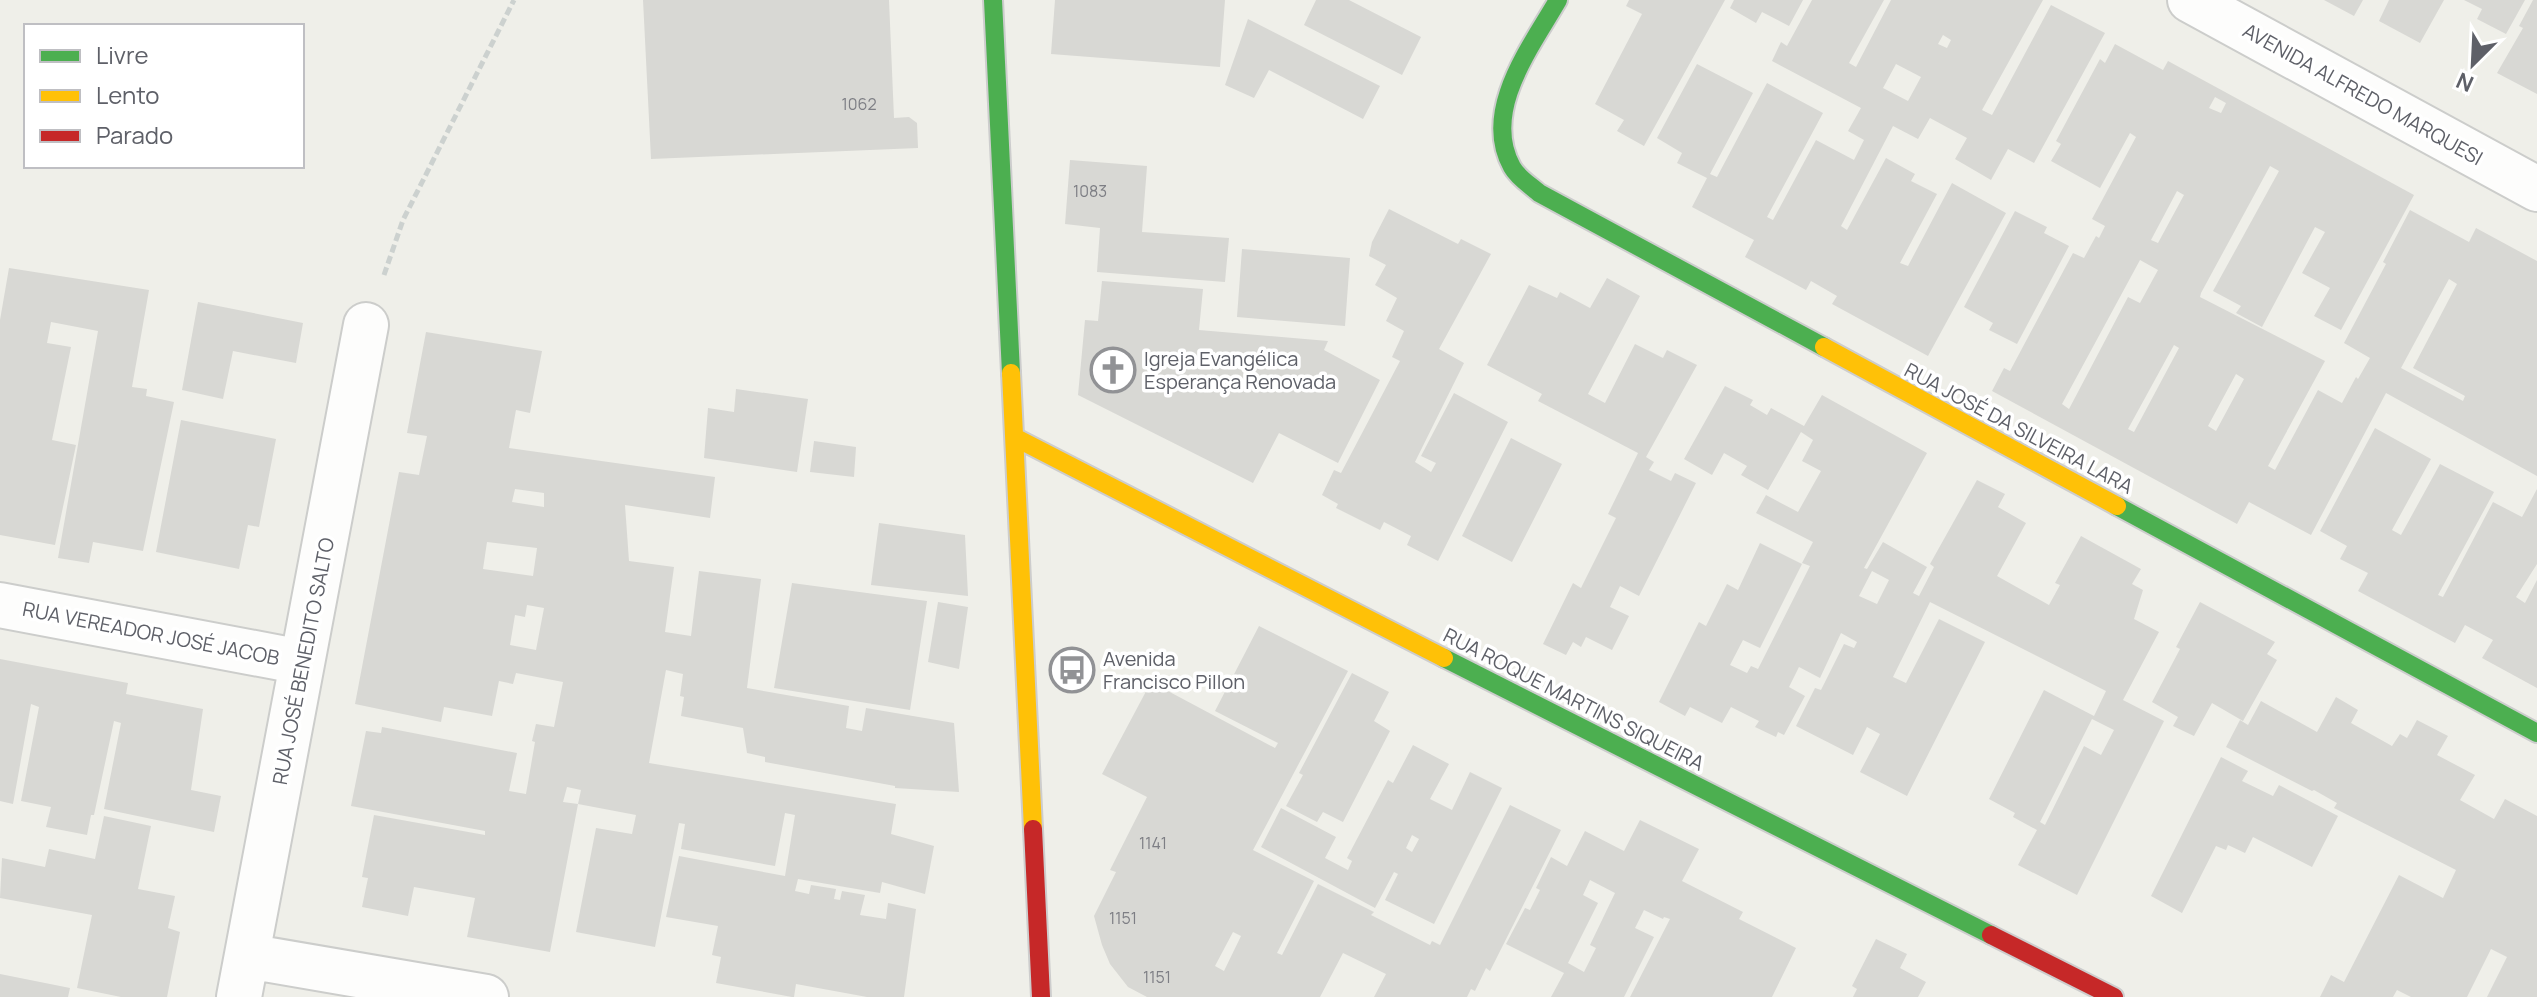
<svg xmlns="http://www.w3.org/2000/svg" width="2537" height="997" font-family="Manrope,sans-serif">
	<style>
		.building { fill: #d8d8d4; fill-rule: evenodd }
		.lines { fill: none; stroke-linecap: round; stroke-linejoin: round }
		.street-casing { stroke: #cccdcb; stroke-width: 48 }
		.fast-casing { stroke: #cdcdcd; stroke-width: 22 }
		.slow-casing { stroke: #cdcdcd; stroke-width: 22 }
		.jam-casing { stroke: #cdcdcd; stroke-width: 22 }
		.path { stroke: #ccd1cf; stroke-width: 5; stroke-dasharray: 8 4; stroke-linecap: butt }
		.street { stroke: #fdfdfc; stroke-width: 44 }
		.fast { stroke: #4caf50; stroke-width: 18 }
		.slow { stroke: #ffc107; stroke-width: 18 }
		.jam { stroke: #c62828; stroke-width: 18 }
		.labels { text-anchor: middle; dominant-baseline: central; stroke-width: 7; stroke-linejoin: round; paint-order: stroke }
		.number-label { font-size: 16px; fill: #7d7e84 }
		.street-label { font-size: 20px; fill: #5e6068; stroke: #fff }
		.poi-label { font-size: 20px; fill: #5e6068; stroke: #fff; text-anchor: start }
	</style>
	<rect width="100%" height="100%" fill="#efefe9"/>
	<path class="building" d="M643 0H889L894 118 909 117 917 123 918 148 651 159Z
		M1055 0H1225L1220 67 1051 54Z
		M1316 0H1349L1421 37 1402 75 1304 25Z
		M1629 0H1725L1644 146 1617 131 1624 120 1595 104 1642 14 1626 6Z
		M1734 0H1803L1789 26 1762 12 1756 23 1730 8Z
		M1812 0H1884L1849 63 1856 67 1891 0H2043L1982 110 1992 115 2051 5 2105 33 2034 163 2008 149 1991 180 1955 159 1967 138 1930 118 1918 139 1893 126 1841 226 1847 230 1886 158 1915 174 1911 181 1937 194 1900 263 1908 266 1952 183 2006 213 1928 356 1832 304 1837 296 1811 281 1806 290 1745 257 1754 240 1692 207 1707 178 1677 163 1682 153 1657 138 1697 64 1753 93 1710 174 1717 177 1767 83 1823 113 1767 217 1773 220 1816 140 1854 160 1864 140 1848 131 1861 108 1772 61 1781 42 1787 46ZM1943 35 1951 40 1947 48 1938 44ZM1896 64 1921 77 1908 101 1883 88Z
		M2324 0H2363L2354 16Z
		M2389 0H2444L2420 43 2379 21Z
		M2464 0H2525L2506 34 2477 19 2482 9Z
		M2533 0H2537V94L2497 73 2523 28 2519 26Z
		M1248 19 1380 86 1363 119 1269 70 1254 98 1225 85Z
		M2115 44 2163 70 2168 61 2414 195 2341 330 2314 316 2330 288 2302 273 2325 232 2315 227 2262 327 2236 313 2241 306 2213 291 2279 171 2270 166 2201 293 2200 297 2325 361 2268 466 2275 470 2318 390 2342 403 2356 377 2358 379 2370 358 2344 343 2386 264 2383 262 2410 210 2469 242 2476 228 2537 261V476L2386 393 2311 535 2249 502 2237 524 1992 391 2004 368 2010 371 2073 253 2084 258 2096 236 2099 238 2105 226 2092 219 2136 137 2130 133 2100 188 2051 161 2061 144 2056 141 2100 59 2105 63ZM2215 97 2226 103 2221 113 2209 108ZM2177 191 2184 195 2158 243 2151 240ZM2140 260 2158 270 2140 303 2128 297 2069 409 2062 404ZM2449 279 2457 284 2413 368 2465 396 2463 401 2401 368ZM2174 345 2179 348 2134 432 2128 429ZM2236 374 2244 379 2216 431 2208 426Z
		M1070 160 1147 166 1142 232 1229 238 1225 282 1097 272 1100 228 1065 224Z
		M1389 209 1458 244 1461 239 1491 254 1439 349 1464 363 1415 462 1431 472 1436 463 1421 456 1454 393 1508 422 1438 561 1407 545 1411 536 1384 522 1380 530 1336 508 1338 504 1322 495 1334 470 1341 473 1400 361 1392 357 1404 331 1386 321 1397 298 1375 285 1386 265 1369 256 1372 242Z
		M2015 211 2047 227 2044 233 2069 246 2017 344 1989 330 1993 323 1964 307Z
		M1242 249 1350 258 1345 326 1237 317Z
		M9 268 149 290 132 387 147 389 146 396 174 402 143 551 93 542 89 563 58 558 98 331 51 322 47 343 71 347 52 440 76 445 55 545 0 535V320Z
		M1607 278 1640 296 1588 394 1605 403 1635 344 1663 358 1667 350 1697 365 1646 457 1654 462 1649 470 1671 481 1675 473 1696 483 1639 596 1620 586 1610 607 1629 616 1612 650 1586 637 1581 647 1573 642 1566 655 1543 644 1573 583 1581 588 1616 518 1608 514 1638 453 1538 401 1542 394 1487 365 1529 285 1557 298 1560 292 1590 308Z
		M1102 281 1203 289 1199 330 1328 341 1324 350 1380 380 1338 463 1279 433 1253 483 1078 395 1085 320 1098 321Z
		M198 302 303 323 296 363 233 351 223 399 182 390Z
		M426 332 542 351 530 413 516 410 509 448 715 477 710 518 625 505 629 561 674 567 665 632 691 636 699 571 761 579 747 688 849 706 846 728 862 731 866 708 954 723 959 792 895 788V786L765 762V757L747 753 743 728 681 716 684 697 680 696 683 674 666 670 649 763 896 804 891 834 934 846 925 894 882 882 880 893 798 879 795 891 809 894 811 885 836 889 834 899 840 900 842 891 865 895 860 915 886 919 888 903 916 909 904 997H867L796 984 794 997H792L716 983 721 957 712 955 718 926 666 917 679 856 785 876 795 815 785 813 775 866 681 849 685 824 679 823 655 947 576 932 596 828 632 834 636 815 578 804 581 790 567 787 563 802 578 804 550 952 467 937 475 898 414 887 408 916 362 907 368 878 362 877 374 815 485 835V831L351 806 366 731 381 733 382 727 517 753 509 791 526 794 535 742 532 741 536 724 554 727 563 682 516 673 513 684 499 681 492 716 444 707 441 722 355 704 399 472 419 475 427 436 407 433ZM515 489 544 493V507L512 502ZM487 542 537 548 533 576 483 569ZM527 605 544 608 536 650 510 645 515 615 525 617Z
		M1725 386 1753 400 1750 405 1767 415 1771 408 1804 426 1822 395 1927 453 1864 568 1867 569 1883 542 1927 567 1913 593 1919 596 1934 567 1930 564 1977 480 2005 494 1998 507 2026 523 1997 576 2049 605 2060 585 2055 583 2081 536 2141 569 2132 584 2143 590 2134 619 2159 632 2123 700 2164 721 2077 895 2018 865 2037 830 2013 817 2015 813 1989 799 2044 690 2094 716 2106 691 1930 602 1893 677 1906 683 1939 619 1985 642 1907 796 1860 772 1880 734 1867 727 1853 755 1796 726 1815 688 1821 690 1844 644 1854 648 1857 642 1841 633 1820 678 1799 667 1789 687 1805 696 1784 735 1778 732 1776 737 1755 727 1759 721 1731 707 1722 723 1690 707 1685 716 1659 702 1699 622 1706 626 1727 584 1738 590 1760 543 1802 564 1760 648 1743 640 1730 665 1747 673 1751 666 1758 669 1810 566 1802 563 1813 542 1756 513 1766 495 1798 512 1821 471 1802 461 1813 440 1801 432 1768 490 1741 475 1747 466 1724 453 1712 475 1684 459ZM1872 571 1889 580 1877 604 1859 596ZM2092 719 2114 730 2101 755 2084 746 2045 825 2040 822Z
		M736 389 808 399 797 472 704 458 708 408 734 412Z
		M181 420 276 439 259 527 248 525 239 569 156 552Z
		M2375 428 2431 459 2392 530 2401 535 2440 464 2494 492 2438 595 2443 597 2493 502 2522 517 2537 489V564L2516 597 2525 603 2537 580V688L2482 658 2493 640 2465 625 2455 643 2358 591 2368 573 2340 559 2347 546 2320 531Z
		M1511 438 1562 464 1512 562 1462 536Z
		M814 441 856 447 854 477 810 472Z
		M879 523 965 535 968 596 871 585Z
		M792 583 927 601 910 710 774 688Z
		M938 602 968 607 959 669 928 662Z
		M2200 602 2275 642 2267 654 2277 660 2243 721 2212 703 2194 736 2173 726 2178 717 2152 702 2180 649 2176 647Z
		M1259 626 1348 671 1253 850 1314 881 1277 953 1282 955 1318 884 1374 912 1371 915 1430 945 1432 941 1440 945 1510 805 1561 830 1490 971 1486 968 1475 991 1471 989 1467 997H1374L1386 974 1343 953 1320 997H1147L1128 987 1110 964 1102 945 1094 916 1116 872 1110 870 1147 797 1102 774 1151 682 1275 748 1278 743 1215 711ZM1233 932 1241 936 1224 971 1215 966Z
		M0 659 128 683 126 694 203 709 191 790 221 796 214 832 104 809 121 723 114 721 94 815H91L87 835 46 827 51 807 21 801 39 707 31 704 13 804 0 801Z
		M1352 673 1389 692 1374 721 1390 731 1343 822 1323 812 1317 822 1286 806 1303 775 1299 773Z
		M2336 697 2358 710 2351 723 2392 746 2400 734 2407 738 2417 720 2448 736 2437 755 2475 775 2460 800 2494 819 2505 799 2537 816V997H2487L2507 957 2491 949 2467 997H2411L2397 990 2393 997H2320L2331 975 2344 982 2399 875 2443 898 2456 870 2334 808 2337 803 2314 790 2312 791 2226 747 2240 720 2248 725 2261 701 2317 732Z
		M1413 745 1449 764 1430 799 1452 810 1470 772 1502 788 1434 924 1385 900 1398 874 1394 872 1375 908 1261 847 1281 808 1336 837 1325 858 1348 870 1352 861 1347 858 1388 780 1393 783ZM1412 835 1419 839 1412 852 1406 848Z
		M2221 757 2248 771 2242 781 2273 796 2279 785 2338 816 2312 867 2253 837 2245 853 2228 845 2226 850 2216 846 2182 913 2151 896Z
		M104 816 151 826 138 889 175 896 168 928 180 932 167 997H121L77 988 92 915 0 898 2 858 45 867 49 849 95 859Z
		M1640 820 1699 849 1682 881 1743 912 1739 919 1796 948 1772 997H1630L1670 919 1664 917 1663 919 1644 910 1635 928 1654 937 1624 997H1551L1564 973 1506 944 1525 908 1530 910 1540 890 1536 888 1551 857 1567 866 1585 831 1624 851ZM1590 880 1615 893 1590 945 1596 948 1584 972 1568 963 1598 903 1583 895Z
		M1876 939 1907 954 1900 968 1926 982 1918 997H1853L1857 989 1852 986Z
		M0 974 70 988 68 997H0Z"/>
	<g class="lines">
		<g class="street-casing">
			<path id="street" d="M2190 0 2537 189
				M0 605 302 662
				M247 956 486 997
				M239 997 366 325"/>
		</g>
		<g class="fast-casing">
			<path id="fast" d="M993 0 1011 373
				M1558 0C1531 47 1481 111 1512 167 1518 178 1530 185 1539 193L1824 347
				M2117 506 2537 733
				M1444 658 1991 935"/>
		</g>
		<g class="slow-casing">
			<path id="slow" d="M1824 347 2117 506
				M1011 373 1033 829
				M1016 438 1444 658"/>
		</g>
		<g class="jam-casing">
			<path id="jam" d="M1033 829 1041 997
				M1991 935 2114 997"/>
		</g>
		<path class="path" d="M384 275 403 220 514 0"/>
		<use href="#street" class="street"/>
		<use href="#fast" class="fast"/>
		<use href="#slow" class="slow"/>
		<use href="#jam" class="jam"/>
	</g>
	<defs>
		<g id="church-ring" transform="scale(2.3)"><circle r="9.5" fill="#fff" stroke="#919295" stroke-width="1.5"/><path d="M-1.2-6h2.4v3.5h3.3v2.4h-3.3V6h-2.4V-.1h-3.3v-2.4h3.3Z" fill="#919295"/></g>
		<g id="bus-ring" transform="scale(2.3)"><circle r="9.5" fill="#fff" stroke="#919295" stroke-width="1.5"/><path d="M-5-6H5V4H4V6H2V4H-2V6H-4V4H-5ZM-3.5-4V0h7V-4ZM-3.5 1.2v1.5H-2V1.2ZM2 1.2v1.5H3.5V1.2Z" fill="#919295"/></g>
	</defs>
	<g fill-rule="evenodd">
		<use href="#church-ring" x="1113" y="370"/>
		<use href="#bus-ring" x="1072" y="670"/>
	</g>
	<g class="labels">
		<g class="number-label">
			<text x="859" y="104">1062</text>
			<text x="1090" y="191">1083</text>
			<text x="1153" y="843">1141</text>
			<text x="1123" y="918">1151</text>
			<text x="1157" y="977">1151</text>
		</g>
		<g class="street-label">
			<text transform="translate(2363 94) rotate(29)">AVENIDA ALFREDO MARQUESI</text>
			<text transform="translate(2019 428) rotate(28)">RUA JOSÉ DA SILVEIRA LARA</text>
			<text transform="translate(151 633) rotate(11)">RUA VEREADOR JOSÉ JACOB</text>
			<text transform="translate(303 661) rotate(-79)">RUA JOSÉ BENEDITO SALTO</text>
			<text transform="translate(1574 699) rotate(27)">RUA ROQUE MARTINS SIQUEIRA</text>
		</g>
		<g class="poi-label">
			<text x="1144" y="358">Igreja Evangélica<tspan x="1144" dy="23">Esperança Renovada</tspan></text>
			<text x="1103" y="658">Avenida<tspan x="1103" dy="23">Francisco Pillon</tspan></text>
		</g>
	</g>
	<rect x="24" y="24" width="280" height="144" fill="#ffffff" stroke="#bfbfc3" stroke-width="2"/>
	<rect x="40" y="50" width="40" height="12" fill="#4caf50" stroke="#bfbfc3" stroke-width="2"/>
	<text x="96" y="64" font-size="24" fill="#5e6068">Livre</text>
	<rect x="40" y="90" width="40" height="12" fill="#ffc107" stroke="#bfbfc3" stroke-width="2"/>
	<text x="96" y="104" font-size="24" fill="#5e6068">Lento</text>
	<rect x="40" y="130" width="40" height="12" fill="#c62828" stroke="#bfbfc3" stroke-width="2"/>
	<text x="96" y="144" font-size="24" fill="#5e6068">Parado</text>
	<g transform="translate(2473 64) rotate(204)" stroke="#ffffff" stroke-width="6" paint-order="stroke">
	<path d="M0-6L14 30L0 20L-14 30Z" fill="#5e6068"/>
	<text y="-12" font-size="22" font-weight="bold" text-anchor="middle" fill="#5e6068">N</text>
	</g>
</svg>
